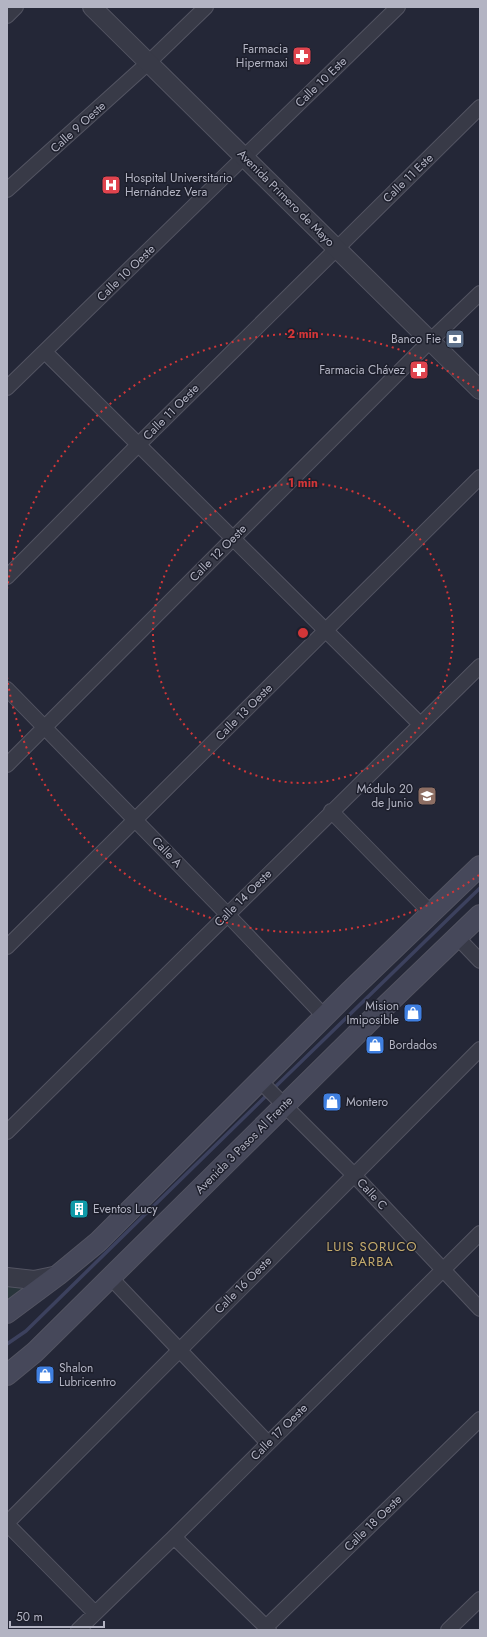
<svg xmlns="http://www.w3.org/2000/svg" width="487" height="1637" font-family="Jost,sans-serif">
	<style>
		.green { fill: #29353b }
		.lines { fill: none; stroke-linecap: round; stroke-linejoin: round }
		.stream { stroke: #3c415e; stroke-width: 3.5 }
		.minor-casing { stroke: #535462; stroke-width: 16 }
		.tertiary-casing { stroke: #535462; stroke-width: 20 }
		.secondary-casing { stroke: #535462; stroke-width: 22 }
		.minor { stroke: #383a47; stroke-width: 14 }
		.tertiary { stroke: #383a47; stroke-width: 18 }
		.secondary { stroke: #46485a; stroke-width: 20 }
		.ring { fill: none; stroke: #d23638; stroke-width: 2; stroke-dasharray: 2 4 }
		.labels { text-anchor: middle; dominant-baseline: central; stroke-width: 3; stroke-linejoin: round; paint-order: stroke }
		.poi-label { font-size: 12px; fill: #b3b4c3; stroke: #1d1f2c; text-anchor: end }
		.street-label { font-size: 12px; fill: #b3b4c3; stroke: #1d1f2c }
		.neighbourhood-label { font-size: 13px; letter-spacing: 1px; fill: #c5ab6c; stroke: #1d1f2c }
		.centre { fill: #d23638; stroke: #1d1f2c; stroke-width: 2 }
		.ring-label { font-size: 12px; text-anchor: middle; font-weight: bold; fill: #d23638; stroke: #1d1f2c; stroke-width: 3; stroke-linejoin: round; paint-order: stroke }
	</style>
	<rect width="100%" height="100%" fill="#242737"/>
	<path class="green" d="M7 1283 33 1284 7 1303Z"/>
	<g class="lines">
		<path class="stream" d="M273 1089 480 888
			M7 1344 26 1331 269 1093"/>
		<g class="minor-casing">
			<path id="minor" d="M7 16 16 7
				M7 190 148 63 206 7
				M45 352 420 724
				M7 388 398 7
				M7 577 138 445 480 107
				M7 689 227 914 325 1017
				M7 765 430 341 480 293
				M331 811 431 913
				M457 937 480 961
				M7 947 480 477
				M260 1081 354 1175 480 1309
				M7 1132 480 666
				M110 1277 268 1443
				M7 1523 480 1049
				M7 1524 95 1613
				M174 1537 269 1630
				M266 1627 480 1419
				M78 1630 174 1537 480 1233
				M448 1630 480 1599"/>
		</g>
		<g class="tertiary-casing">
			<path id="tertiary" d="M92 7 480 390
				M7 1277 34 1280 58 1275"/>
		</g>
		<g class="secondary-casing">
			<path id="secondary" d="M7 1313 58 1275 98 1242 350 991 480 866
				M7 1375 35 1352 376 1015 480 915"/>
		</g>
		<use href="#minor" class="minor"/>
		<use href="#tertiary" class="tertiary"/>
		<use href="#secondary" class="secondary"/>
	</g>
	<g class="ring">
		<circle cx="303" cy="633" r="150"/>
		<path d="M479 875A299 299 0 0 1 7 677M7 589A299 299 0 0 1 479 391"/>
	</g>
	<defs>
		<g id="pharmacy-square" transform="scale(1)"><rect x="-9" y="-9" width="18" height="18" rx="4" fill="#e0444e" stroke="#1d1f2c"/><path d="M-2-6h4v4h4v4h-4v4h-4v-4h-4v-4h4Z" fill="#fff"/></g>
		<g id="hospital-square" transform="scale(1)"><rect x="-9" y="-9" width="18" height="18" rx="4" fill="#e0444e" stroke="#1d1f2c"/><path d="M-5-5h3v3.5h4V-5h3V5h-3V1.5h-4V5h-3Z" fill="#fff"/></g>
		<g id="bank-square" transform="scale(1)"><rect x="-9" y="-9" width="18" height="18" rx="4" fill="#5c6f8a" stroke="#1d1f2c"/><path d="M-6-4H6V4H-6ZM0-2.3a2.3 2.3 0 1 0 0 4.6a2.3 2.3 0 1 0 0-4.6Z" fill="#fff"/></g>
		<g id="school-square" transform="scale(1)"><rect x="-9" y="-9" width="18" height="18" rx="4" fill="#8d6e63" stroke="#1d1f2c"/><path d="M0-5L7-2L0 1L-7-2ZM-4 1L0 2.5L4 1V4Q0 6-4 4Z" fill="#fff"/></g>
		<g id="shop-square" transform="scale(1)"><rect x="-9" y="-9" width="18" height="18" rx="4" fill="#3f7fe0" stroke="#1d1f2c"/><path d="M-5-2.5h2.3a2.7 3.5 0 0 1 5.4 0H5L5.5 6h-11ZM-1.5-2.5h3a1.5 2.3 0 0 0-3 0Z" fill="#fff"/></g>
		<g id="building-square" transform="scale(1)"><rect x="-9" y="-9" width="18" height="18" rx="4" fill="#0f9aa8" stroke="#1d1f2c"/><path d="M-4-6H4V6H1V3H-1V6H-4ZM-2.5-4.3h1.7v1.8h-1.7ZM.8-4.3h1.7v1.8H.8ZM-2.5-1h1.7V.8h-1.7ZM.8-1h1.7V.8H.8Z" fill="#fff"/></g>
	</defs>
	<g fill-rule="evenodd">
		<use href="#pharmacy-square" x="302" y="56"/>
		<use href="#hospital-square" x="111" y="185"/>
		<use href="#bank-square" x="455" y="339"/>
		<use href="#pharmacy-square" x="419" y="370"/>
		<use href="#school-square" x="427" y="796"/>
		<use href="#shop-square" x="413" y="1013"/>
		<use href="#shop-square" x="375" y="1045"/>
		<use href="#shop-square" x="332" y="1102"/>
		<use href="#building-square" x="79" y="1209"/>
		<use href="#shop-square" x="45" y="1375"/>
	</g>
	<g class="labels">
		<g class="poi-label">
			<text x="288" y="49">Farmacia<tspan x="288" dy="14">Hipermaxi</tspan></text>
			<text x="125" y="178" text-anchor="start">Hospital Universitario<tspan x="125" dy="14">Hernández Vera</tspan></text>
			<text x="441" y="339">Banco Fie</text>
			<text x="405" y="370">Farmacia Chávez</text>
			<text x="413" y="789">Módulo 20<tspan x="413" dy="14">de Junio</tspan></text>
			<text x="399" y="1006">Mision<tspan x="399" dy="14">Imiposible</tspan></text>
			<text x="389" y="1045" text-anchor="start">Bordados</text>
			<text x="346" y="1102" text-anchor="start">Montero</text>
			<text x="93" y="1209" text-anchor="start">Eventos Lucy</text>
			<text x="59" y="1368" text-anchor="start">Shalon<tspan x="59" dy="14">Lubricentro</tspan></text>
		</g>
		<g class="street-label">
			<text transform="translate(321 82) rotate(-44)">Calle 10 Este</text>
			<text transform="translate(78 127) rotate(-42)">Calle 9 Oeste</text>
			<text transform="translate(408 178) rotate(-44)">Calle 11 Este</text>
			<text transform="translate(286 198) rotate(45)">Avenida Primero de Mayo</text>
			<text transform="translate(126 273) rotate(-44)">Calle 10 Oeste</text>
			<text transform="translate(171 412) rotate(-45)">Calle 11 Oeste</text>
			<text transform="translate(218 553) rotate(-45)">Calle 12 Oeste</text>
			<text transform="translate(244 712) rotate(-45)">Calle 13 Oeste</text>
			<text transform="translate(167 852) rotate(46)">Calle A</text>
			<text transform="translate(243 898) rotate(-45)">Calle 14 Oeste</text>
			<text transform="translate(244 1145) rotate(-45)">Avenida 3 Pasos Al Frente</text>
			<text transform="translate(372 1194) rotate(47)">Calle C</text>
			<text transform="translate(243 1285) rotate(-45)">Calle 16 Oeste</text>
			<text transform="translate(279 1432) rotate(-45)">Calle 17 Oeste</text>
			<text transform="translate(373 1523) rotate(-44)">Calle 18 Oeste</text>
		</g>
		<g class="neighbourhood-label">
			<text x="372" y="1246">LUIS SORUCO<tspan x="372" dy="15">BARBA</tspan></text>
		</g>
	</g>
	<circle cx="303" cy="633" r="6" class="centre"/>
	<g class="ring-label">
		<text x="303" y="338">2 min</text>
		<text x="303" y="487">1 min</text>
	</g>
	<rect width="487" height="1637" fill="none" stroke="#b3b4c3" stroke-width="16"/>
	<path d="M10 1621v6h94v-6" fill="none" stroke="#b3b4c3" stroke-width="2"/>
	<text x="16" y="1621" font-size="12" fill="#b3b4c3" stroke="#1d1f2c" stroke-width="3" paint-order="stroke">50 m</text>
</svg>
